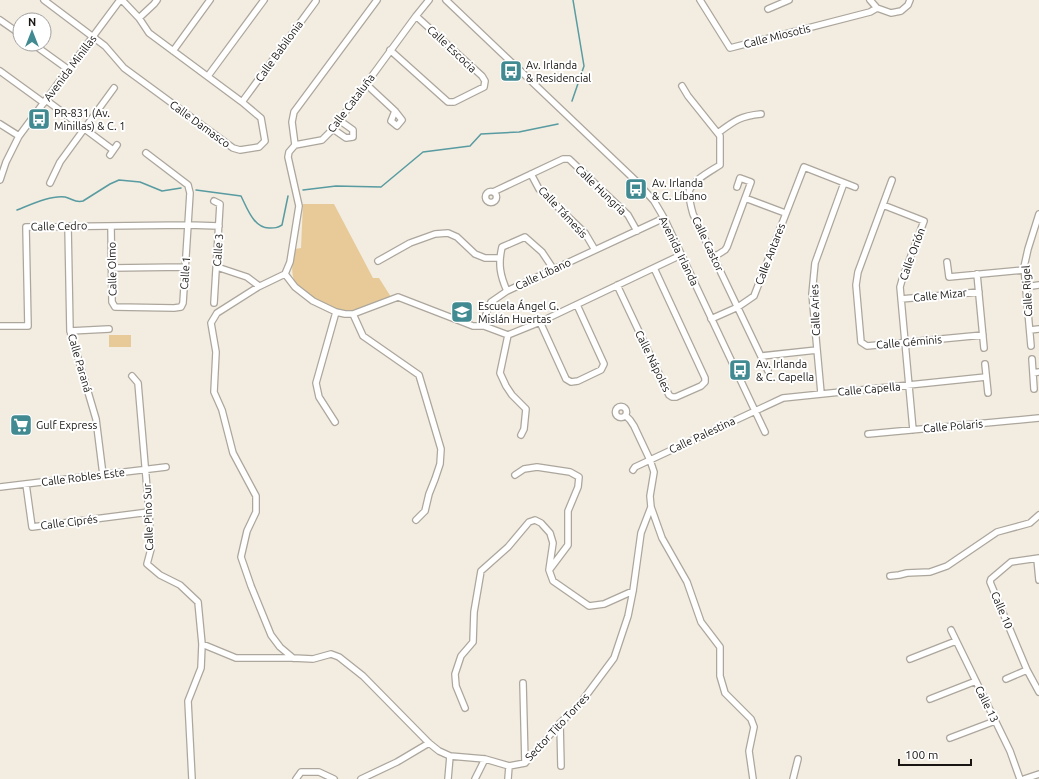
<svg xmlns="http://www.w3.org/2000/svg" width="1039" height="779" font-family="Ubuntu,sans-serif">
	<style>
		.green { fill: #e7ca98 }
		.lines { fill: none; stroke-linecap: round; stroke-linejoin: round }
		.stream { stroke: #589ba1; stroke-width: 1.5 }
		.minor-casing { stroke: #aca69c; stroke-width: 8 }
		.minor { stroke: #fff; stroke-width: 5.5 }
		.labels { text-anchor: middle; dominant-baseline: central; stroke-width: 4; stroke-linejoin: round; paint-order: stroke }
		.street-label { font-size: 11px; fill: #181512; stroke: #fff }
		.poi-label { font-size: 11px; fill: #181512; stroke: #fff; text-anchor: start }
	</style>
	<rect width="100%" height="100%" fill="#f2ece1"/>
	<path class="green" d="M303 204H334L373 278H379L391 297C363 308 348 318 319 302 313 299 304 290 297 285 289 275 293 260 295 249L301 248Z
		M109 335H131V347H109Z"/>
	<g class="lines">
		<path class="stream" d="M572 101 584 66 573 0
			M196 190 241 196C247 208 254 229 270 228 275 228 277 228 282 225L288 196
			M303 190 336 186 381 187 423 152 470 146 481 134 519 132 558 124
			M17 210C30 205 51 195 65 197 73 199 75 203 83 201L110 184 119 180 140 182 162 191 181 188"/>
		<g class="minor-casing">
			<path id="minor" d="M44 0 105 46 124 68 233 148 240 150 259 147 265 141 261 118 242 102 149 33 139 18 122 0
				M446 0 635 180 654 201 664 218 765 432
				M700 0 730 48 870 12 877 8
				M870 0 877 8 891 13 901 11 908 5 910 0
				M768 9 789 0
				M139 18 154 4 157 0
				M0 20 20 34
				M33 44 69 70
				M390 50 448 102H454L484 87 485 81 482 76 416 16
				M173 51 210 0
				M0 71 44 103
				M208 76 264 0
				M366 84 395 111 402 120 397 126 391 121 395 111
				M682 86 688 96 720 136V165C711 171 691 181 689 192 689 199 691 207 693 214L768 371
				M46 100 113 150
				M242 102 316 1V0
				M0 124 19 136
				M333 129 346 138 353 137V130L339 120
				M718 133C734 121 740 116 761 114
				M295 145 322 140 333 129 416 16 429 0
				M295 145 292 122 294 112 377 0
				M110 155 117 145
				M531 174 539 189 585 233 595 250
				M0 180 6 162 19 136 120 0
				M892 180 858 272 856 285 861 342 867 346 983 335
				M50 183 60 162 114 88
				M485.5 197a5.5 5.5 0 1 1 11 0a5.5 5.5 0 1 1-11 0Z
				M493 192 563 159H569L628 215 637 231
				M745 198 785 213
				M214 201 220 204 214 303
				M883 205 924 221 902 280 900 287 913 430
				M664 218 507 291 491 302 483 322 484 326 508 335 540 322 681 255
				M68 226 70 331 96 419 103 475
				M111 226 112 302 115 307 174 308 181 307 183 303 190 193 188 185 146 153
				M714 257 725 250 727 247 751 182 740 178 737 187
				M378 261 410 243 435 234 448 233 457 237 475 254 485 258H500
				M947 262 949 277 1024 270
				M217 267 247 277 259 286
				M111 268 186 267
				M285 274 258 287 217 313 211 323 216 352 214 392 222 410 233 453 256 496V512L247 531 241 557 251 586 271 635 280 647 293 658
				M285 274 295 287 313 301 336 312 345 314H353L398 297 473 326H484
				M285 274 290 262 299 206 288 157 289 152 295 145
				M977 274 984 348
				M617 285 669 395 672 397H676L701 386 705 382V378L654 268
				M1025 287 1039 285
				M507 291C500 275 498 264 502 247L525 237 542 252 554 270
				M901 299 979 292
				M353 314 363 336 419 375 441 449 440 464 435 479 429 494 425 511 416 520
				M711 319 738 307 754 296 804 167 855 187
				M540 322 566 379 571 382 578 381 601 370 604 364 577 305
				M0 326H28L26 227 188 225 219 226
				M1030 330 1039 329
				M70 331 109 329
				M508 335 500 373 506 386 512 395 526 409 524 429 521 435
				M1031 346 1024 267 1028 249 1039 214
				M761 356 817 350
				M1032 359 1034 389
				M985 364 988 393
				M1033 373 1039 372
				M132 376 138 383 149 512 151 549 147 564 160 575 180 585 198 602 202 644 201 668 188 701 192 779
				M821 393 812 294 815 263 844 183
				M615.5 412a5.5 5.5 0 1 1 11 0a5.5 5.5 0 1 1-11 0Z
				M626 416 630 420 634 426 650 460 654 472 650 496 651 507 662 538 687 582 701 622 720 647V676L725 693 751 719 754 727 749 751 753 779
				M335 422 319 397 316 383 336 312
				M868 434 1039 418
				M633 470 635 467 650 460 783 398 986 377
				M515 475 524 469 537 467 570 472 579 477 578 487 568 511V545L550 569
				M26 484 32 527 149 512
				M0 487 166 467
				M1039 558 1011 562 991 579 990 582 1027 670 1039 692
				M1037 559 1039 580
				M890 576 899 575 907 573 930 572 947 566 997 532 1030 523 1039 515
				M951 630 1010 751 1020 779
				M202 644 236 658H293L313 659 331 654 339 657 363 676 429 743 439 751 450 756 485 759 509 766 525 763 533 755 560 723 579 705 614 658 628 616 633 591 641 533 651 507
				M910 659 956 641
				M1006 679 1027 670
				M523 683 525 763
				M930 699 976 681
				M465 708 456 686 455 674 461 656 473 642 474 612 481 571 508 547 529 522 535 520 541 523 550 533 553 543 549 570 553 581 589 606 604 604 633 591
				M560 723 561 766
				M950 738 995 721
				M296 779 301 772H319L334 779
				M361 779 397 762 429 743
				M448 779 450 756
				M475 779 485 759
				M508 779 509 766
				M793 779 798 759
				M1024 779 1039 774"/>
		</g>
		<use href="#minor" class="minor"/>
	</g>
	<defs>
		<g id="bus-square" transform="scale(1.15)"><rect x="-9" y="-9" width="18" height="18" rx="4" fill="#428a91" stroke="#fff"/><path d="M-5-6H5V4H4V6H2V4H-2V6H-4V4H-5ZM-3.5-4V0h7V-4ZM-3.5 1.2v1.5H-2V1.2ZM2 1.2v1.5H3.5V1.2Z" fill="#fff"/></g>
		<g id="school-square" transform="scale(1.15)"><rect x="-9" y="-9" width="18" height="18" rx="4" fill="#428a91" stroke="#fff"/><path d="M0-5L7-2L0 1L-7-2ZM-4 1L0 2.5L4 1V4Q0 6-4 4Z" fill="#fff"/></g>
		<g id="supermarket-square" transform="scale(1.15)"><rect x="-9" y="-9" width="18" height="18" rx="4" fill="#428a91" stroke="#fff"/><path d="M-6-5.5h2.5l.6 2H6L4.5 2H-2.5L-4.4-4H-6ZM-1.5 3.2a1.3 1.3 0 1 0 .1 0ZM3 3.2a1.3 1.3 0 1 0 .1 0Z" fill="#fff"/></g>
	</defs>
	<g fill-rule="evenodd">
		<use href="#bus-square" x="511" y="71"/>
		<use href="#bus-square" x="39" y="119"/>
		<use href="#bus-square" x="636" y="189"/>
		<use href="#school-square" x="462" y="312"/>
		<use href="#bus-square" x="740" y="370"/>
		<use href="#supermarket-square" x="21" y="425"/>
	</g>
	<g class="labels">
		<g class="street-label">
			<text transform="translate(777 36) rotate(-14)">Calle Miosotis</text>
			<text transform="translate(452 49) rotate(43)">Calle Escocia</text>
			<text transform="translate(279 51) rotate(-54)">Calle Babilonia</text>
			<text transform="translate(70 68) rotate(-53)">Avenida Minillas</text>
			<text transform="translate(351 103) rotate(-53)">Calle Cataluña</text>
			<text transform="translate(200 124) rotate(36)">Calle Damasco</text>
			<text transform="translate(601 190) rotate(44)">Calle Hungría</text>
			<text transform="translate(563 212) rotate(47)">Calle Támesis</text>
			<text transform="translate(59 226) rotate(-1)">Calle Cedro</text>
			<text transform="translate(708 244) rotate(65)">Calle Gastor</text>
			<text transform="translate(218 250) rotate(-86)">Calle 3</text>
			<text transform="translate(679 251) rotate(64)">Avenida Irlanda</text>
			<text transform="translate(770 254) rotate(-69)">Calle Antares</text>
			<text transform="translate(912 254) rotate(-70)">Calle Orión</text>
			<text transform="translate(112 269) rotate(-91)">Calle Olmo</text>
			<text transform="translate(185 273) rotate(-86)">Calle 1</text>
			<text transform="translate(543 274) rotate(-25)">Calle Líbano</text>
			<text transform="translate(1027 291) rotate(-93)">Calle Rigel</text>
			<text transform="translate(940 295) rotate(-6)">Calle Mizar</text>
			<text transform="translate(815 310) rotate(-92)">Calle Aries</text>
			<text transform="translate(909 342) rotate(-5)">Calle Géminis</text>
			<text transform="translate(653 361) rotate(64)">Calle Nápoles</text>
			<text transform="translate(80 363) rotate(74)">Calle Paraná</text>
			<text transform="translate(869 389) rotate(-5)">Calle Capella</text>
			<text transform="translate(953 426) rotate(-5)">Calle Polaris</text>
			<text transform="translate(702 435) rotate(-25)">Calle Palestina</text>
			<text transform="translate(83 477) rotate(-7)">Calle Robles Este</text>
			<text transform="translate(148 517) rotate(-92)">Calle Pino Sur</text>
			<text transform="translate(69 522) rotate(-7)">Calle Ciprés</text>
			<text transform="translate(1002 610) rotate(67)">Calle 10</text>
			<text transform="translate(987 704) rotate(64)">Calle 13</text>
			<text transform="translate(557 727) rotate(-47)">Sector Tito Torres</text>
		</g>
		<g class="poi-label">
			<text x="526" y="65">Av. Irlanda<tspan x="526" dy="13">&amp; Residencial</tspan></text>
			<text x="54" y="113">PR-831 (Av.<tspan x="54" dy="13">Minillas) &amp; C. 1</tspan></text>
			<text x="652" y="183">Av. Irlanda<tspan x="652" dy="13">&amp; C. Líbano</tspan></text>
			<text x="478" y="306">Escuela Ángel G.<tspan x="478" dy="13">Mislán Huertas</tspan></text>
			<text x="756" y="364">Av. Irlanda<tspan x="756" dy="13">&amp; C. Capella</tspan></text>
			<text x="36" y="425">Gulf Express</text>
		</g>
	</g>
	<g transform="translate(32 32)"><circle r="19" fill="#ffffff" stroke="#a3a1a0"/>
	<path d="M0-3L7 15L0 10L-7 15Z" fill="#428a91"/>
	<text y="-6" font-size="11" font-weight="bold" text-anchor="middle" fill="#181512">N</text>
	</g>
	<path d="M899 759v6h72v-6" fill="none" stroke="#181512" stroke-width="2"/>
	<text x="905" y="759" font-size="12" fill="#181512" stroke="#ffffff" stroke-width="3" paint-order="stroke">100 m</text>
</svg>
